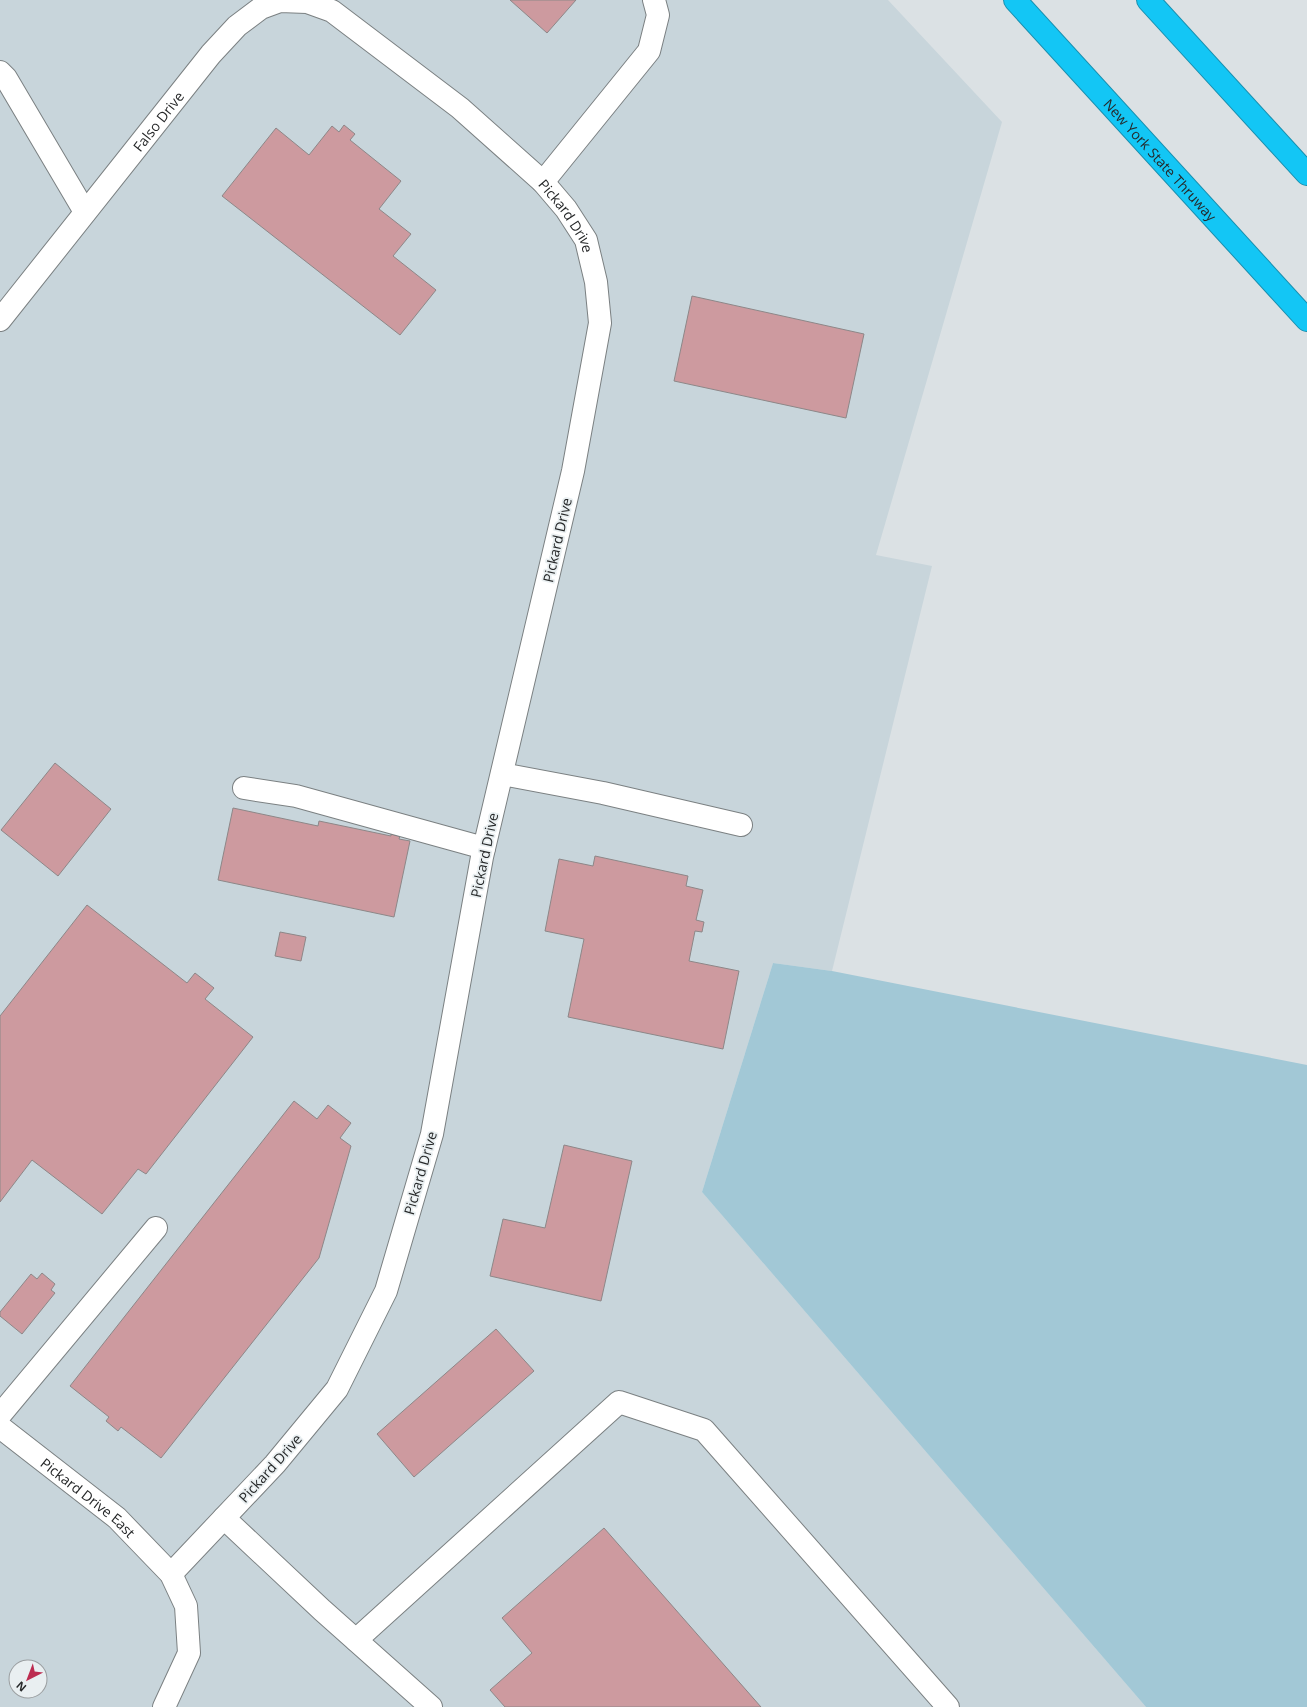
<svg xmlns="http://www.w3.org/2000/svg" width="1307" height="1707" font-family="'Open Sans',sans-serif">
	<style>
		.built { fill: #c8d5db; fill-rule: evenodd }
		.green { fill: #a2c8d6 }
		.building { fill: #cd9a9f; stroke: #8d8788 }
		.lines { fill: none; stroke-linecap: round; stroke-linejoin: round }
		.minor-casing { stroke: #7b8082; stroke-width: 24 }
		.highway-casing { stroke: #1a8fae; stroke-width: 24 }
		.minor { stroke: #fff; stroke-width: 22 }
		.highway { stroke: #13c6f5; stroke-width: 22 }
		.labels { text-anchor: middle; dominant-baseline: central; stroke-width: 3.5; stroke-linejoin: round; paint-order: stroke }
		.street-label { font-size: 14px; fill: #262829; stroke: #e9eff1 }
	</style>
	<rect width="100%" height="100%" fill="#dbe1e4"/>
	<path class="built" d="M0 0H888L1002 122 876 555 932 566 832 971 773 963 702 1192 1146 1707H0ZM16 1667H40V1691H16Z"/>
	<path class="green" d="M773 963 832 971 1307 1065V1707H1146L702 1192Z"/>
	<path class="building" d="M510 0H576L547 33Z
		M344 125 355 134 350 140 401 181 379 209 411 234 393 256 436 290 400 335 222 196 276 128 309 155 332 126 339 132Z
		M692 296 864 334 846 418 674 381Z
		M55 763 111 809 58 876 1 830Z
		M233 808 318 826 319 821 391 836V834L400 836 399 839 410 841 394 917 218 880Z
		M595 856 688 876 686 886 703 890 696 920 704 922 702 932 695 931 689 961 739 971 723 1049 568 1017 584 939 545 931 559 859 593 866Z
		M87 905 187 983 195 973 214 988 205 999 253 1037 146 1174 138 1169 102 1214 32 1160 0 1202V1016Z
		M280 932 306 937 301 961 275 956Z
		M294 1101 317 1119 328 1105 351 1123 340 1138 351 1146 319 1258 161 1458 121 1427 118 1431 106 1421 109 1417 70 1386Z
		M564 1145 632 1161 601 1301 490 1276 503 1219 545 1228Z
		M42 1273 55 1284 51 1290 55 1293 22 1334 0 1316V1312L31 1274 37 1279Z
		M496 1329 534 1371 414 1477 377 1434Z
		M604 1528 761 1707H505L490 1690 532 1653 502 1618Z"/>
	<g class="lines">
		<g class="minor-casing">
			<g id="minor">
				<path d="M0 72 6 78 85 212"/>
				<path d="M543 182 649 51 658 15 654 0"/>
				<path id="s1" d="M0 320 211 54 237 26 261 8 280 1 307 2 332 11 460 108 543 182 566 209 586 240 596 282 600 323 573 471 482 857 432 1134 386 1291 337 1389 275 1464 171 1574"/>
				<path d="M502 774 603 793 741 825"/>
				<path d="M244 788 296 796 484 848"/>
				<path d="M0 1415 156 1228"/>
				<path id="s2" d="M0 1427 117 1518 171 1574 186 1606 189 1653 164 1707"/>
				<path d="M224 1518 322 1610 431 1707"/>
				<path d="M356 1640 619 1402 704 1430 948 1707"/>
			</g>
		</g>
		<g class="highway-casing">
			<g id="highway">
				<path id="s3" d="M1015 0 1307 320"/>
				<path d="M1148 0 1307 174"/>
			</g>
		</g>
		<use href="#minor" class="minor"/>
		<use href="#highway" class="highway"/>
	</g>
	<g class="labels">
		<g class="street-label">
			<text stroke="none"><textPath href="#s1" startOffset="254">Falso Drive</textPath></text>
			<text stroke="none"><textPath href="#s3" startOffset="216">New York State Thruway</textPath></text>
			<text stroke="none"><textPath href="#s1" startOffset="795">Pickard Drive</textPath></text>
			<text transform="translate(557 540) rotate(-77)">Pickard Drive</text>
			<text transform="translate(484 855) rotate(-78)">Pickard Drive</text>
			<text transform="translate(420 1173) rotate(-74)">Pickard Drive</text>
			<text transform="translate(270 1468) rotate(-48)">Pickard Drive</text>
			<text stroke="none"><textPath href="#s2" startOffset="113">Pickard Drive East</textPath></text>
		</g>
	</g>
	<g transform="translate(28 1679) rotate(222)"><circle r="19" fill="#e9eff1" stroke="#9b9fa1"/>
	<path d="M0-3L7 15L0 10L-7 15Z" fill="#bc2c50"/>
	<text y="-6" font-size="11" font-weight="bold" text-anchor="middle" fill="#262829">N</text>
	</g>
</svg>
